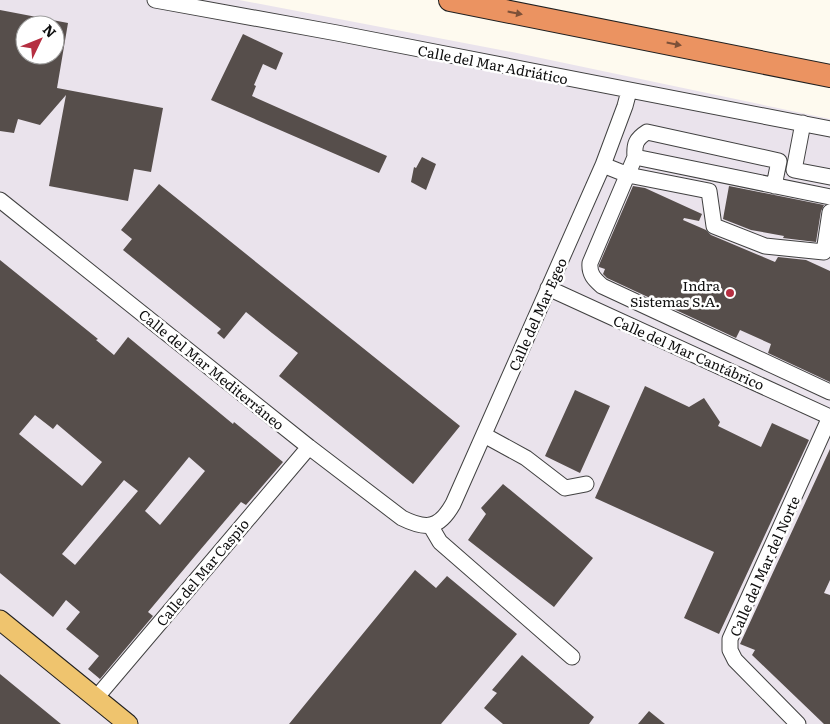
<svg xmlns="http://www.w3.org/2000/svg" width="830" height="724" font-family="Literata,serif">
	<style>
		.industrial { fill: #eae3ec; fill-rule: evenodd }
		.building { fill: #564e4b; fill-rule: evenodd }
		.lines { fill: none; stroke-linecap: round; stroke-linejoin: round }
		.minor-casing { stroke: #414141; stroke-width: 17 }
		.major-casing { stroke: #1f1f1f; stroke-width: 21 }
		.highway-casing { stroke: #1f1f1f; stroke-width: 24 }
		.minor { stroke: #fff; stroke-width: 15 }
		.major { stroke: #efc46e; stroke-width: 19 }
		.highway { stroke: #eb9361; stroke-width: 22 }
		.oneway { fill: #7c5038 }
		.poi-dot { fill: #b52f41; stroke: #fff; stroke-width: 2 }
		.labels { text-anchor: middle; dominant-baseline: central; stroke-width: 5; stroke-linejoin: round; paint-order: stroke }
		.street-label { font-size: 14px; fill: #0e0e0e; stroke: #fff }
		.poi-label { font-size: 14px; fill: #0e0e0e; stroke: #fff; text-anchor: end }
	</style>
	<rect width="100%" height="100%" fill="#fefaef"/>
	<path class="industrial" d="M0 0H239L517 53 830 119V724H0ZM25 25H55V55H25Z"/>
	<path class="building" d="M0 10 68 23 57 88 163 108 151 172 134 169 128 201 49 186 66 95 40 125 18 119 14 133 0 131ZM25 25H55V55H25Z
		M243 34 283 53 276 70 263 64 254 85 256 86 252 96 387 156 379 173 211 100Z
		M422 157 436 164 426 190 411 182 414 167 416 168Z
		M159 184 460 426 413 484 279 376 298 353 272 333 246 312 224 339 217 333 221 329 123 250 132 239 121 230Z
		M633 186 645 188 702 214 699 221 684 218 683 220 706 230 711 235 775 262 778 257 806 260 830 271V382L768 353 771 344 740 330 736 338 607 278 603 274 605 269 599 267V265Z
		M729 186 824 205 821 211 816 242 783 238 784 236 751 230 723 219Z
		M0 260 98 339 96 340 114 355 128 337 233 424 234 422 283 462 246 505 241 502 195 556 148 612 153 616 100 679 88 669 99 656 66 629 80 612 66 600 53 617 0 573ZM35 415 53 429 57 424 102 462 82 486 19 434ZM189 457 205 471 160 525 145 511ZM124 480 138 491 75 565 62 554Z
		M645 386 689 407 704 398 720 422 718 426 761 447 772 423 809 440 719 634 684 618 714 552 595 498Z
		M575 390 610 406 580 473 545 456Z
		M830 449V580L824 593 830 595V724H824L752 655 755 650 740 644Z
		M503 484 593 558 554 607 468 540 486 514 481 508Z
		M415 570 436 588 447 576 517 634 441 724H289Z
		M522 655 594 717 589 724H503L484 708 497 693 492 690Z
		M0 674 61 724H0Z
		M649 711 665 724H638Z"/>
	<g class="lines">
		<g class="minor-casing">
			<path id="minor" d="M155 0 337 33 830 129
				M803 123 794 170 830 177
				M635 157C634 144 636 139 647 132L779 161 774 186
				M603 165 628 175 709 191 714 226 765 246 824 252 830 212
				M830 197 635 157 590 263C589 274 594 279 602 286L830 392
				M0 200 309 447 402 518C426 530 439 529 453 504L603 165 625 106 629 91
				M548 288 830 417
				M484 435 526 458 565 488 586 484
				M430 525 440 542 572 657
				M96 698 309 447
				M798 724 735 660 730 650V639L830 417"/>
		</g>
		<g class="major-casing">
			<path id="major" d="M0 620 128 724"/>
		</g>
		<g class="highway-casing">
			<path id="highway" d="M450 0 830 76"/>
		</g>
		<use href="#minor" class="minor"/>
		<use href="#major" class="major"/>
		<use href="#highway" class="highway"/>
	</g>
	<defs><path id="oneway-solid" d="M-6-.8H1V-3.2L6.5 0L1 3.2V.8H-6Z" transform="scale(1.25)"/></defs>
	<g class="oneway">
		<use href="#oneway-solid" transform="translate(515 13) rotate(11)"/>
		<use href="#oneway-solid" transform="translate(674 44) rotate(11)"/>
	</g>
	<circle class="poi-dot" cx="730" cy="293" r="5"/>
	<g class="labels">
		<g class="street-label">
			<text transform="translate(493 64) rotate(11)">Calle del Mar Adriático</text>
			<text transform="translate(537 314) rotate(-66)">Calle del Mar Egeo</text>
			<text transform="translate(689 352) rotate(24)">Calle del Mar Cantábrico</text>
			<text transform="translate(212 369) rotate(39)">Calle del Mar Mediterráneo</text>
			<text transform="translate(764 566) rotate(-66)">Calle del Mar del Norte</text>
			<text transform="translate(202 572) rotate(-50)">Calle del Mar Caspio</text>
		</g>
		<g class="poi-label">
			<text x="720" y="285">Indra<tspan x="720" dy="16">Sistemas S.A.</tspan></text>
		</g>
	</g>
	<g transform="translate(40 40) rotate(47)"><circle r="24" fill="#ffffff" stroke="#9f9f9f"/>
	<path d="M0-4L9 19L0 12L-9 19Z" fill="#b52f41"/>
	<text y="-8" font-size="14" font-weight="bold" text-anchor="middle" fill="#0e0e0e">N</text>
	</g>
</svg>
